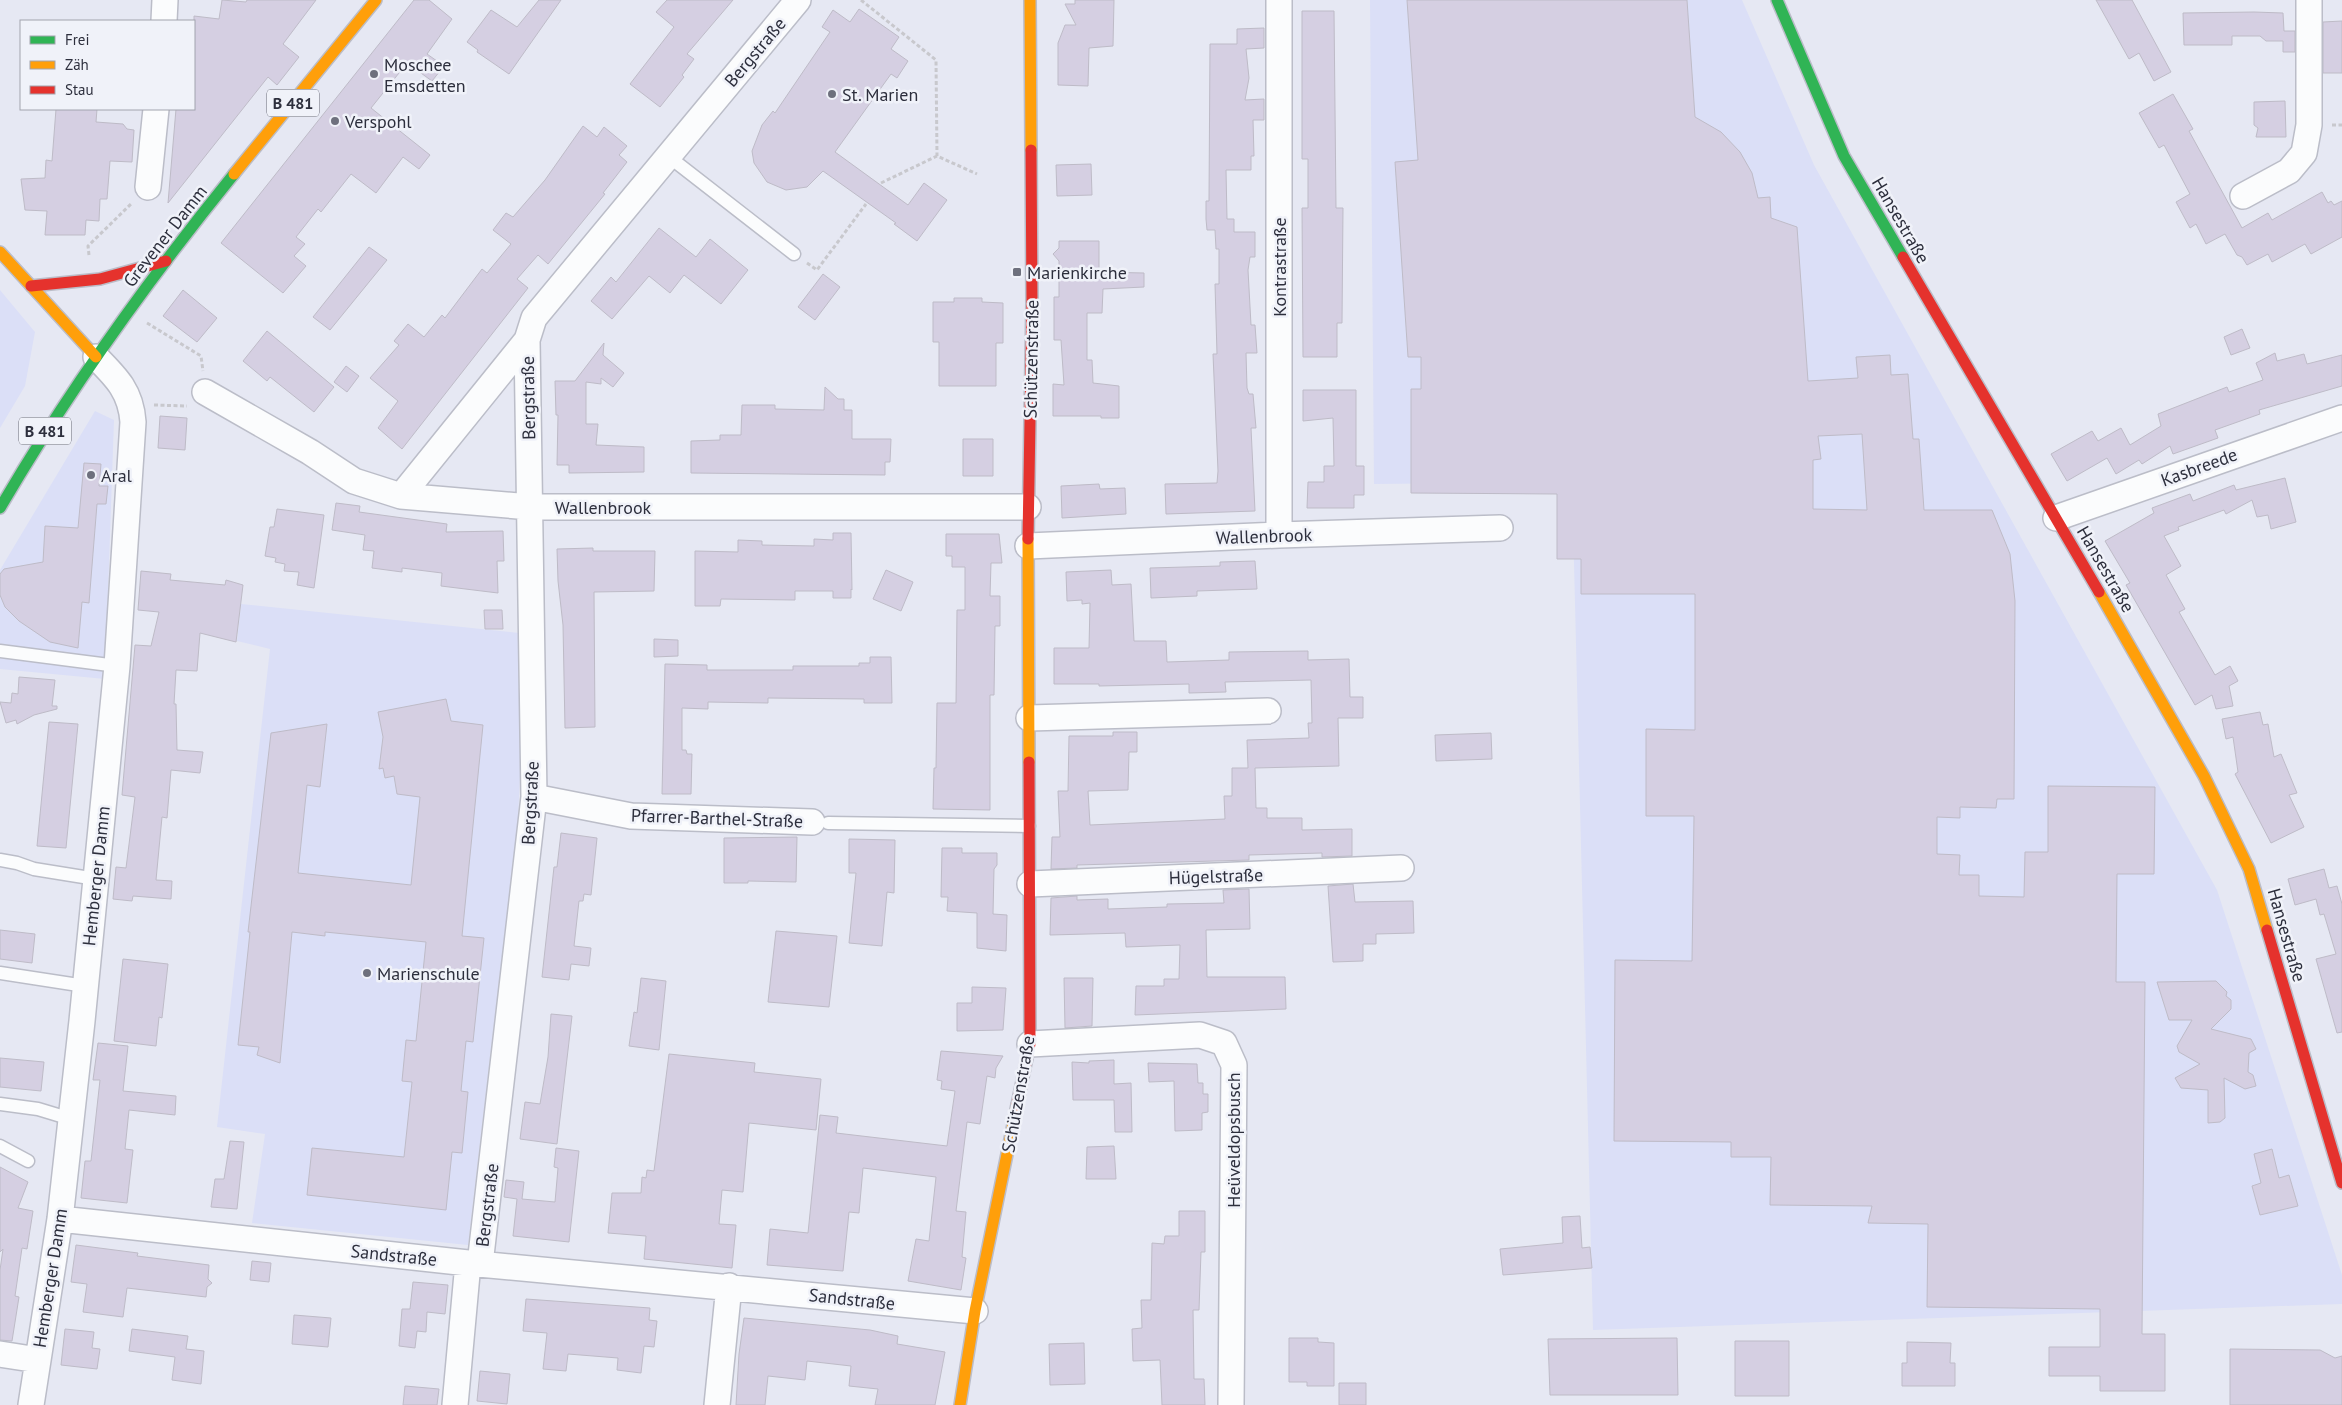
<svg xmlns="http://www.w3.org/2000/svg" width="2342" height="1405" font-family="'PT Sans',sans-serif">
	<style>
		.built { fill: #dbdff7 }
		.building { fill: #d5cfe2; stroke: #bebbc7; fill-rule: evenodd }
		.lines { fill: none; stroke-linecap: round; stroke-linejoin: round }
		.lane-casing { stroke: #bbbdc8; stroke-width: 15 }
		.street-casing { stroke: #bbbdc8; stroke-width: 28 }
		.fast-casing { stroke: #bbbdc8; stroke-width: 14 }
		.slow-casing { stroke: #bbbdc8; stroke-width: 14 }
		.jam-casing { stroke: #bbbdc8; stroke-width: 14 }
		.path { stroke: #c8c8cd; stroke-width: 3; stroke-dasharray: 4 2.5; stroke-linecap: butt }
		.lane { stroke: #fbfcfd; stroke-width: 12 }
		.street { stroke: #fbfcfd; stroke-width: 25 }
		.fast { stroke: #30b455; stroke-width: 11 }
		.slow { stroke: #ff9f0a; stroke-width: 11 }
		.jam { stroke: #e5322d; stroke-width: 11 }
		.poi-dot { fill: #6e707d; stroke: #f0f2f9; stroke-width: 2 }
		.labels { text-anchor: middle; dominant-baseline: central; stroke-width: 5; stroke-linejoin: round; paint-order: stroke }
		.shield { fill: #f0f2f9; stroke: #686a75; stroke-width: 1 }
		.shield-label { font-size: 16px; font-weight: bold; fill: #2d2f3d }
		.street-label { font-size: 18px; fill: #2d2f3d; stroke: #f0f2f9 }
		.poi-label { font-size: 18px; fill: #2d2f3d; stroke: #f0f2f9; text-anchor: start }
	</style>
	<rect width="100%" height="100%" fill="#e6e8f3"/>
	<path class="built" d="M1370 0H1742L1814 165 2217 890 2342 1275V1304L1593 1330 1572 482 1374 484Z
		M0 290 35 332 25 386 0 428Z
		M95 411 114 420 105 679 0 669V570Z
		M241 604 519 633 521 754 518 819 468 1245 252 1223 265 1134 217 1127 270 649 237 641Z"/>
	<path class="building" d="M222 0 246 2 247 0H316L283 44 299 57 277 85 268 77 168 203 176 109H194V16L219 19Z
		M414 0H429L452 19 427 54 444 66 432 81 407 63 371 108 430 155 419 169 403 157 376 193 351 174 321 212 318 209 296 237 305 244 294 256 306 266 283 293 221 243Z
		M539 0H561L509 74 477 52 478 50 467 42 491 10 517 27Z
		M667 0H733L687 54 694 59 682 75 684 77 660 107 630 84 674 27 656 12Z
		M1075 0H1114L1113 46 1089 48 1088 86 1058 85V43L1065 25H1076L1065 4H1075Z
		M1407 0H1687L1695 117 1721 132 1740 152 1752 173 1758 198 1770 197 1771 218 1797 227 1808 381 1858 378 1856 357 1890 355 1891 375 1908 374 1913 439H1919L1924 510H1992L2010 554 2015 601 2014 799H1997L1996 808 1960 807V818L1937 817V854L1960 855 1959 875H1979V896L2024 897 2025 852H2048V786L2155 787 2154 874H2117L2116 982H2145L2142 1334H2165V1391H2100V1376H2049V1347H2100V1309L1927 1307 1928 1224 1868 1223 1872 1206 1770 1205 1771 1157H1731V1142L1614 1141 1615 960 1692 961 1694 816H1646V729L1695 730V594H1581V559H1557V494L1411 493V389H1421V357H1408L1395 162 1418 160ZM1862 434 1867 510 1813 509V460L1821 459 1818 436Z
		M2096 0H2132L2171 72 2154 81 2139 53 2129 59Z
		M859 9 899 37 891 49 908 61 897 78 891 74 835 152 908 205 924 183 947 200 917 241 894 224 896 223 823 171 807 187 786 190 767 182 754 163 752 151 762 125 773 111 775 113 830 32 822 27 833 10 850 22Z
		M1302 11H1334L1336 208H1343L1342 323H1337V357H1303L1302 208H1308V159H1302Z
		M2254 12 2283 13 2284 31H2295V52H2283V41H2266L2260 36H2232V45H2184L2183 13Z
		M2342 21V73H2323V22Z
		M1264 28V48L1246 49 1249 78 1245 100 1264 99V120H1253L1254 156H1251V170H1226L1227 219H1234V232H1255V257H1250L1248 270 1251 325H1255L1257 353H1246L1247 388 1249 394H1253L1256 428H1251L1255 511 1166 514 1165 484 1217 483 1218 471 1213 354H1217L1215 284H1219V249H1216L1215 230H1207L1206 219V201H1209L1210 44H1237V29Z
		M2173 94 2193 129 2189 131 2242 228 2268 213 2272 220 2322 192 2328 203 2331 201 2334 205 2342 201V237L2311 254 2305 244 2272 262 2268 254 2247 265 2242 257 2237 255 2225 234 2206 244 2196 224 2190 228 2176 202 2190 194 2164 145 2159 148 2139 113Z
		M2285 101 2286 137H2256L2258 128 2254 125V102Z
		M56 109H97L96 122 123 124 127 129 134 130 132 162 110 161 107 199H100L99 221 86 220 85 235H45L47 211 25 210 21 179 45 178 46 160 52 161Z
		M583 126 597 137 604 127 627 146 619 155 627 162 603 193 605 194 548 264 538 255 517 279 528 288 402 449 378 428 398 401 370 378 399 345 394 341 408 324 424 337 442 315 445 318 482 269 487 273 511 244 493 230 506 213 513 217 545 180Z
		M1091 164 1092 195 1057 196 1056 165Z
		M659 228 696 257 710 239 748 270 721 304 684 275 670 293 649 276 612 319 591 301 611 277 616 282Z
		M1059 241H1099V272L1144 273V287L1103 289 1102 313H1087V360H1092L1093 383 1119 386V418H1101V416H1053V384L1064 385 1061 340H1054V297H1059V261L1053 254 1059 248Z
		M369 247 387 260 330 330 313 317Z
		M823 274 840 287 815 320 798 307Z
		M183 290 217 318 197 342 163 316Z
		M954 298H982V302L1003 303V343H996V386H939V342H933V302H954Z
		M2242 329 2250 348 2231 355 2224 337Z
		M267 331 334 387 314 412 270 377 267 381 243 361Z
		M604 343 603 355 624 373 613 387 601 378V384L586 382V424H598L596 445 644 447V472L569 473V465H557L558 415H556L555 381H575Z
		M2275 353 2277 361 2304 354 2307 364 2342 355V386L2259 410 2260 414 2215 430 2218 438 2173 454 2170 446 2142 464 2139 460 2116 474 2107 458 2067 481 2051 454 2092 431 2098 441 2121 428 2130 445 2161 426 2158 414 2227 387 2229 392 2263 380 2256 363Z
		M346 366 359 376 347 392 334 382Z
		M825 387 838 399H844V410H852V439H891L890 462H885V475L691 473V441L720 440V435H741L742 405H775V409L824 410Z
		M1303 390H1356V466H1364V495H1354V508H1307L1308 482H1324V466H1334L1333 418 1303 421Z
		M160 416 187 418 185 450 158 448Z
		M963 439H993V476H963Z
		M84 463 101 464 99 486H108L106 504H97L89 603 82 602 78 648 50 642 19 621 5 607 0 595V574L4 569 43 562 45 526 78 528Z
		M2285 478 2296 522 2271 529 2268 515 2257 517 2252 500 2226 514 2224 510 2178 527 2179 530 2164 536 2181 566 2166 575 2185 609 2179 612 2215 675 2230 666 2238 681 2229 686 2233 706 2216 709 2212 695 2195 705 2126 585 2130 583 2105 541 2154 513 2152 508 2190 494 2193 501 2234 485 2236 490Z
		M1099 484 1100 489 1125 488 1126 514 1062 518 1061 486Z
		M336 503 360 506 359 512 447 524 446 532 503 531 504 561H497L498 593 441 586 442 573 402 568V572L372 568 374 551 363 550 365 535 332 530Z
		M277 509 324 515 314 588 297 585 299 572 284 571 285 564 275 562 276 558 265 556 270 527H274Z
		M833 533H851L852 590 851 589V598H833V591H795V600L721 599 720 606H695V551L738 552V540L762 541V545L814 546V539L833 540Z
		M946 534H999L1002 563H991L990 596H1000V626H995L994 695H990V810L933 809 934 768H936L937 703H956L957 610H965V567H952V556H946Z
		M593 548V551H655L654 591 594 592 595 727 565 728 563 625 558 581 557 549Z
		M1255 561 1257 589 1197 591V596L1151 598 1150 568 1220 566V562Z
		M886 570 913 582 901 611 873 599Z
		M1111 570 1112 585 1131 584 1134 641H1166L1167 662 1229 660V652L1308 651V660L1349 659 1350 697H1363V718H1338L1339 766 1255 768 1256 808H1267V818H1302V830L1352 829V856L1322 857V853L1249 855V860L1077 865V868L1051 869 1052 837H1060L1058 791H1068L1069 736H1113V732H1137V752H1129L1128 790 1088 791 1090 825 1225 819 1224 796H1232V768H1248L1247 740 1309 738 1308 723H1312L1311 680 1225 682 1226 692 1189 693V684L1099 686V684H1054V648H1089L1090 603 1082 604V600L1067 601 1066 572Z
		M141 571 171 574 170 580 225 585 226 580 243 585 236 642 200 633 197 671 176 670 174 704H176L177 750 203 752 200 773 171 770 167 818 162 817 156 880 172 881 171 899 133 896 132 901 113 899 116 867 126 868 135 797 122 795 135 645 151 646 159 612 138 610Z
		M484 610H502L503 629H485Z
		M654 639 678 640V656L654 657Z
		M870 657H891L892 703H864V699L768 698V703L708 702V709L682 708V750H686L687 754H692L691 794H662L665 664 707 665V670H793V666H859V663H870Z
		M19 677 55 680 52 706H57V709L34 715 17 724 16 720 6 723 0 702 11 703 12 693 18 694Z
		M446 699 451 721 483 725 462 936 484 938 473 1042 466 1041 461 1091 468 1092 462 1153 452 1152 446 1210 307 1195 312 1148 404 1157 412 1082 402 1081 406 1040 416 1041 426 942 325 932V936L292 932 280 1063 257 1055 259 1047 238 1045 250 932H248L271 733 327 724 320 787 307 785 298 873 411 885 420 797 397 794 394 776 385 778 383 768 379 769 383 737 378 712Z
		M2260 712 2263 725 2268 724 2274 757 2281 754 2297 793 2289 795 2304 827 2271 843 2235 774 2238 772 2233 737 2226 739 2222 719Z
		M49 722 78 724 66 848 37 846Z
		M1491 733 1492 759 1436 761 1435 735Z
		M561 833 597 838 591 895 584 894 583 901H579L574 946 591 948 589 966 571 964 569 980 542 977 554 867H557Z
		M797 837 796 882 748 881V883H724V838Z
		M849 839 895 840 894 893 887 892 882 946 849 943 856 873H849Z
		M942 848H962V853H997V865L994 869 993 914 1007 915 1006 951 977 948V913L947 911 948 897H941Z
		M2324 869 2329 888 2337 886 2342 904V1032L2337 1033 2316 959 2336 954 2324 914 2320 915 2316 899 2295 905 2288 879Z
		M1353 884 1355 902 1413 901 1414 933 1376 934V944H1363V961L1333 962 1328 886Z
		M1249 889 1250 929 1206 930 1207 977H1285L1286 1009 1135 1015 1136 986H1164V979H1179L1180 945 1126 947 1125 933 1050 935 1051 898 1077 896V900L1108 899V909L1167 907V904L1224 903 1223 890Z
		M0 930 35 934 32 963 0 959Z
		M776 931 837 936 829 1007 768 1002Z
		M123 959 168 964 162 1018 159 1017 156 1046 114 1041Z
		M641 978 666 981 659 1050 629 1046 634 1012 637 1013Z
		M1064 978H1093L1092 1026 1065 1028Z
		M2216 981 2227 992 2226 996 2231 1000V1009L2211 1029 2251 1039 2256 1049 2249 1053 2248 1072 2253 1075 2256 1086 2245 1089 2224 1078 2225 1118 2220 1122 2208 1123V1090L2181 1088 2175 1078 2200 1064 2179 1052 2177 1046 2192 1020H2169L2157 982Z
		M972 987 1006 988 1003 1030 957 1031V1003H972Z
		M551 1014 572 1016 557 1144 520 1139 525 1102 540 1104 548 1057Z
		M98 1043 128 1046 123 1091 176 1096 175 1115 129 1110 125 1149 133 1150 127 1203 81 1198 85 1161H91L100 1080H93Z
		M941 1051 1003 1056 996 1068 995 1078 987 1076 980 1124 967 1122 956 1211 966 1212 962 1257 966 1258 961 1290 908 1281 916 1239 929 1241 936 1177 863 1168 859 1213 849 1212 843 1271 767 1265 770 1229 808 1233 820 1115 838 1117 836 1133 947 1146 955 1091 941 1089 942 1081 937 1080Z
		M669 1054 755 1063 754 1072 821 1079 816 1130 749 1123 743 1192 722 1190 719 1224 736 1225 732 1268 644 1259 646 1236 608 1233 612 1193H641L642 1177 646 1178 647 1170 654 1171Z
		M0 1058 44 1062 41 1091 0 1087Z
		M1114 1060V1084L1131 1083 1132 1132H1115L1114 1100H1073L1072 1062 1089 1063V1061Z
		M1148 1063 1197 1064 1198 1083H1203V1094H1208V1112L1202 1113V1130L1175 1131 1174 1081 1149 1082Z
		M230 1141 244 1142 237 1209 211 1207 215 1179H224Z
		M1114 1146 1116 1179H1086L1087 1147Z
		M556 1148 579 1151 569 1242 513 1236 517 1199 504 1197 506 1180 524 1182 522 1199 555 1202 558 1168 554 1167Z
		M2272 1149 2279 1178 2289 1175 2298 1206 2260 1215 2252 1186 2261 1183 2254 1154Z
		M0 1167 28 1182 18 1208 33 1211 27 1249 22 1248 15 1296 19 1297 12 1341 0 1340V1270L3 1249 0 1252Z
		M1179 1211H1205V1252H1201L1199 1310H1193L1194 1379H1204L1205 1405H1162L1160 1360 1133 1361 1132 1329 1142 1328 1141 1300H1151L1152 1243 1164 1244 1165 1236H1179Z
		M1580 1216 1582 1248 1590 1247 1592 1268 1503 1275 1500 1249 1563 1243 1562 1217Z
		M76 1245 138 1253 137 1256 209 1265 208 1279 212 1283 207 1287 206 1297 127 1288 123 1317 83 1312 87 1284 71 1282Z
		M252 1261 271 1263 269 1282 250 1280Z
		M413 1282 448 1285 445 1314 427 1312 426 1332 417 1331 415 1348 399 1346 402 1309H410Z
		M526 1299 650 1308 649 1320 657 1321 654 1347 644 1346 641 1373 617 1370 618 1358 568 1354 566 1371 543 1369 547 1333 523 1331Z
		M294 1315 331 1318 328 1347 292 1344Z
		M744 1318 870 1330 898 1336 897 1344 945 1352 935 1405H875L878 1389 849 1386 851 1366 807 1361 805 1380 768 1376 765 1405H736L739 1354Z
		M65 1329 94 1332 92 1348 100 1349 97 1369 61 1365Z
		M132 1329 188 1336 186 1349 204 1351 201 1384 172 1380 175 1357 129 1351Z
		M1289 1338H1318V1342L1334 1343V1386H1307V1382H1289Z
		M1677 1338 1678 1395H1550L1548 1339Z
		M1735 1341H1789V1396H1735Z
		M1907 1342 1951 1343 1950 1363H1955V1386H1902V1363H1907Z
		M1084 1343 1085 1384 1050 1385 1049 1344Z
		M2230 1349 2320 1350 2335 1358 2342 1356V1405H2230Z
		M480 1371 510 1374 507 1404 477 1401Z
		M1339 1383H1366V1405H1339Z
		M405 1386 439 1389 437 1405H403Z"/>
	<g class="lines">
		<g class="lane-casing">
			<path id="lane" d="M668 156 794 254
				M0 651 117 666
				M828 823 1029 826
				M0 860 17 863 34 869 96 879
				M0 973 85 986
				M0 1104 38 1109 71 1119
				M0 1146 28 1161"/>
		</g>
		<g class="street-casing">
			<path id="street" d="M1279 0V535
				M164 21 165 0
				M148 187 156 109
				M2243 196 2289 171 2304 153 2309 125V0
				M205 392 310 452 354 481 401 496 530 507H1028
				M401 496 527 340
				M2056 518 2342 418
				M1028 546 1279 535 1500 528
				M1029 718 1268 711
				M534 797 631 816 812 822
				M1030 884 1401 868
				M1030 1044 1200 1035 1224 1043 1234 1065 1231 1405
				M60 1219 468 1263 975 1311
				M480 1264 534 797 527 340 534 318 798 0
				M0 1354 38 1360
				M31 1405 60 1219 82 1021 117 666 133 422C131 392 117 378 96 357
				M455 1405 468 1263
				M717 1405 729 1286"/>
		</g>
		<g class="fast-casing">
			<path id="fast" d="M1777 0 1844 156 1903 257
				M0 508C69 390 148 280 234 174"/>
		</g>
		<g class="slow-casing">
			<path id="slow" d="M1030 0 1031 150
				M234 174 376 0
				M0 252 96 357
				M1028 539 1029 762
				M2099 592 2204 776 2249 869 2267 930
				M960 1405 975 1311 1017 1105"/>
		</g>
		<g class="jam-casing">
			<path id="jam" d="M1903 257 2099 592
				M31 286 100 279 166 261
				M1028 539 1032 303 1031 150
				M2267 930 2342 1183
				M1017 1105 1030 1044 1029 762"/>
		</g>
		<path class="path" d="M861 0 936 60 937 156 977 174
			M2332 125H2342
			M881 183 937 156
			M89 255 88 246 132 203
			M807 263 817 270 866 204
			M147 323 201 356 203 371
			M154 405 187 406"/>
		<use href="#lane" class="lane"/>
		<use href="#street" class="street"/>
		<use href="#fast" class="fast"/>
		<use href="#slow" class="slow"/>
		<use href="#jam" class="jam"/>
	</g>
	<g class="poi-dot">
		<circle cx="374" cy="74" r="5"/>
		<circle cx="832" cy="94" r="5"/>
		<circle cx="335" cy="121" r="5"/>
		<rect x="1012" y="267" width="10" height="10" rx="2.5"/>
		<circle cx="91" cy="475" r="5"/>
		<circle cx="367" cy="973" r="5"/>
	</g>
	<g class="labels">
		<g class="shield">
			<rect x="267" y="89.5" width="52" height="27" rx="4"/>
			<rect x="19" y="417.5" width="52" height="27" rx="4"/>
		</g>
		<g class="shield-label">
			<text x="293" y="103">B 481</text>
			<text x="45" y="431">B 481</text>
		</g>
		<g class="street-label">
			<text transform="translate(755 52) rotate(-50)">Bergstraße</text>
			<text transform="translate(1901 220) rotate(60)">Hansestraße</text>
			<text transform="translate(165 236) rotate(-52)">Grevener Damm</text>
			<text transform="translate(1279 267) rotate(-90)">Kontrastraße</text>
			<text transform="translate(1031 359) rotate(-89)">Schützenstraße</text>
			<text transform="translate(528 398) rotate(-91)">Bergstraße</text>
			<text transform="translate(2199 467) rotate(-20)">Kasbreede</text>
			<text x="603" y="507">Wallenbrook</text>
			<text transform="translate(1264 536) rotate(-2)">Wallenbrook</text>
			<text transform="translate(2106 569) rotate(60)">Hansestraße</text>
			<text transform="translate(530 803) rotate(-87)">Bergstraße</text>
			<text transform="translate(717 818) rotate(2)">Pfarrer-Barthel-Straße</text>
			<text transform="translate(96 876) rotate(-84)">Hemberger Damm</text>
			<text transform="translate(1216 876) rotate(-2)">Hügelstraße</text>
			<text transform="translate(2287 935) rotate(74)">Hansestraße</text>
			<text transform="translate(1018 1094) rotate(-80)">Schützenstraße</text>
			<text transform="translate(1233 1140) rotate(-90)">Heüveldopsbusch</text>
			<text transform="translate(487 1205) rotate(-83)">Bergstraße</text>
			<text transform="translate(394 1255) rotate(6)">Sandstraße</text>
			<text transform="translate(50 1278) rotate(-81)">Hemberger Damm</text>
			<text transform="translate(852 1299) rotate(6)">Sandstraße</text>
		</g>
		<g class="poi-label">
			<text x="384" y="64">Moschee<tspan x="384" dy="21">Emsdetten</tspan></text>
			<text x="842" y="94">St. Marien</text>
			<text x="345" y="121">Verspohl</text>
			<text x="1027" y="272">Marienkirche</text>
			<text x="101" y="475">Aral</text>
			<text x="377" y="973">Marienschule</text>
		</g>
	</g>
	<rect x="20" y="20" width="175" height="90" fill="#f0f2f9" stroke="#a2a4ae"/>
	<rect x="30" y="36" width="25" height="8" fill="#30b455" stroke="#a2a4ae"/>
	<text x="65" y="45" font-size="15" fill="#2d2f3d">Frei</text>
	<rect x="30" y="61" width="25" height="8" fill="#ff9f0a" stroke="#a2a4ae"/>
	<text x="65" y="70" font-size="15" fill="#2d2f3d">Zäh</text>
	<rect x="30" y="86" width="25" height="8" fill="#e5322d" stroke="#a2a4ae"/>
	<text x="65" y="95" font-size="15" fill="#2d2f3d">Stau</text>
</svg>
